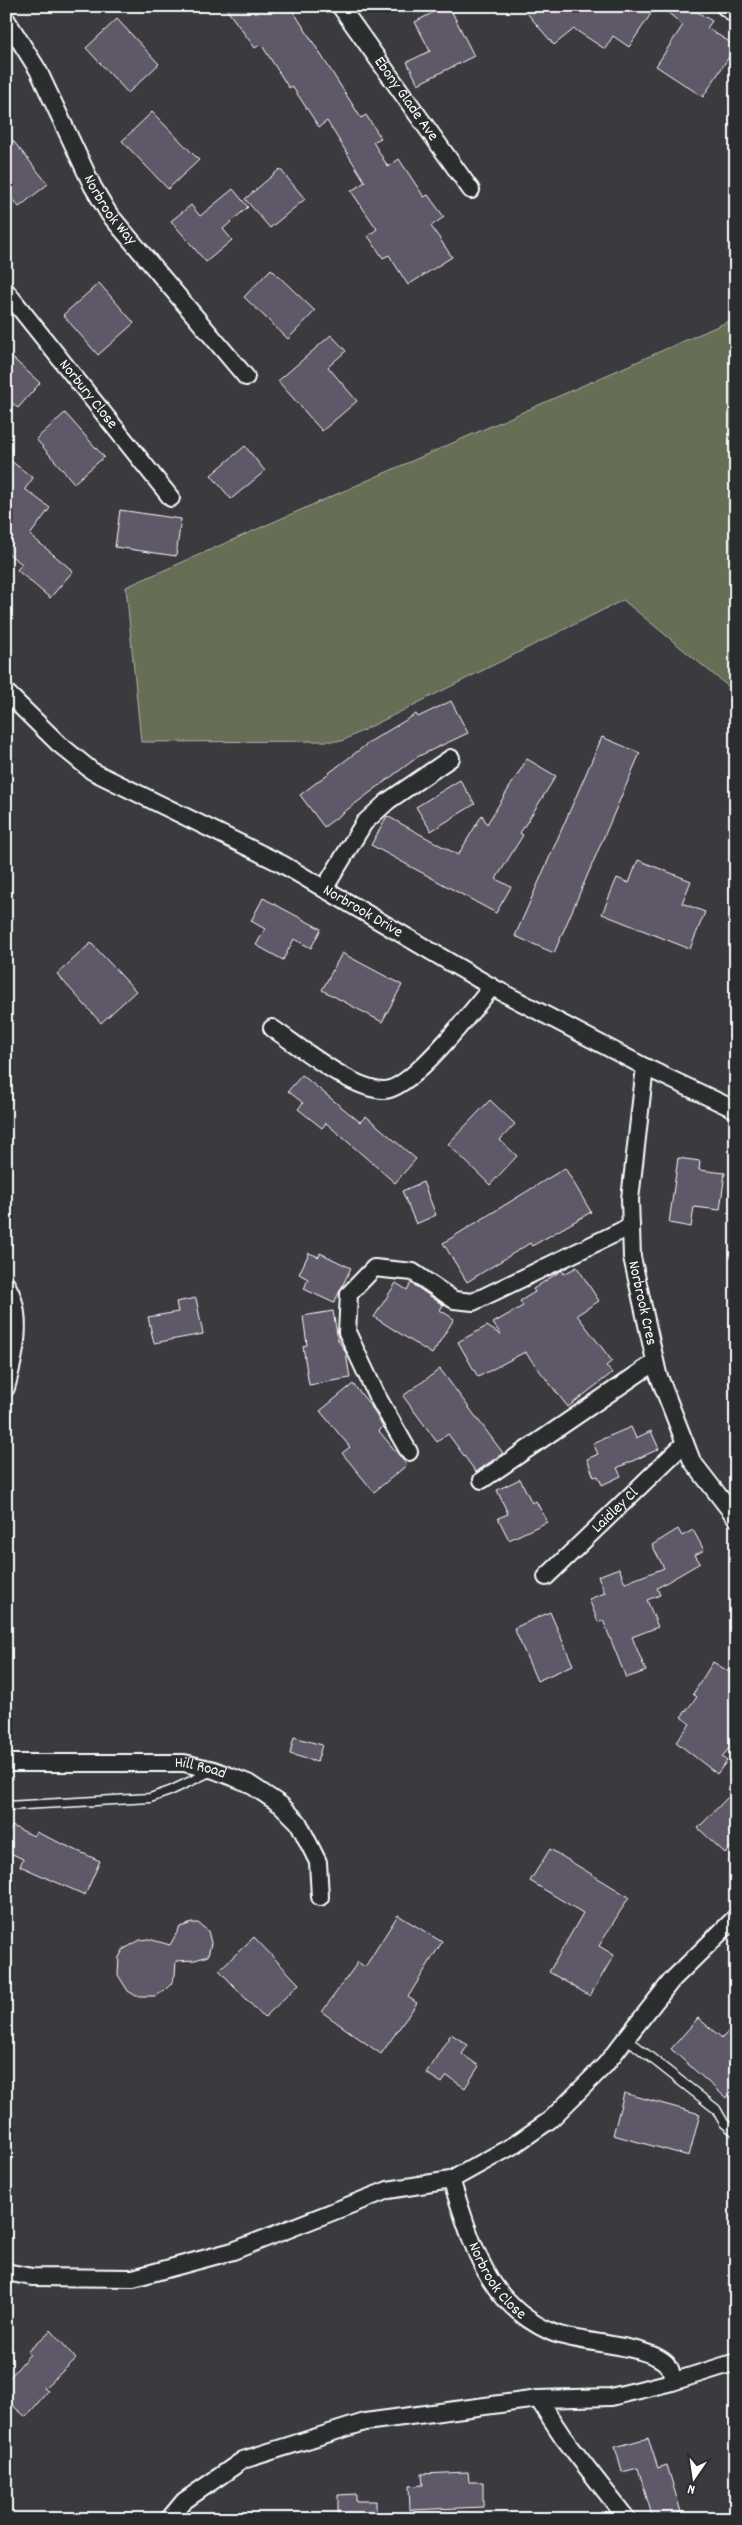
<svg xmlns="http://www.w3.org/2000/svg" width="742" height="2525" font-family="Dekko,sans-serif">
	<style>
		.green { fill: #666e55; stroke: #b2b6aa }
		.building { fill: #5f5868; stroke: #fff }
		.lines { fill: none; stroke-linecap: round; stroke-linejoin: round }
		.service-casing { stroke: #fff; stroke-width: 11 }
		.minor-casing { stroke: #fff; stroke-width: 20 }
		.service { stroke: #2a2d2e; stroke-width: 8 }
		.minor { stroke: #2a2d2e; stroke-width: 16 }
		.labels { text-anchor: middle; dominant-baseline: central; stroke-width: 4; stroke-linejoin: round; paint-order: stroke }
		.street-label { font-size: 16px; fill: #fff; stroke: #2a2d2e }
	</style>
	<rect width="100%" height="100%" fill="#3a3a3f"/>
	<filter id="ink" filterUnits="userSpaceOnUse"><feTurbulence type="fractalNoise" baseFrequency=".02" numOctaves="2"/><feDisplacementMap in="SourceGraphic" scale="10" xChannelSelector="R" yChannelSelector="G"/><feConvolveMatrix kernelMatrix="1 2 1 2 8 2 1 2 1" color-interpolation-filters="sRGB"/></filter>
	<g filter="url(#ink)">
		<path class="green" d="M736 318V693L623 600 342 741 141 742 126 587Z"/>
		<path class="building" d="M224 6H290L361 118 366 115 381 138 373 142 388 167 399 159 424 197 428 195 444 217 431 226 452 257 408 285 389 255 383 258 368 236 377 229 351 191 365 182 327 121 319 127 292 86 289 88 261 44 255 48Z
			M445 6H449L474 56 418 84 407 62 430 51 415 22Z
			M521 6H656L629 47 613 36 605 49 574 29 554 45Z
			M660 6H688L712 21 707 28 736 46 703 97 656 66 683 25Z
			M117 19 159 64 128 93 86 48Z
			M152 112 199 160 168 189 122 141Z
			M6 132 48 184 19 207 6 191Z
			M280 169 305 199 270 228 245 199Z
			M233 189 248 207 223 229 232 240 206 262 171 221 191 205 200 216Z
			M271 269 315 311 288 339 244 297Z
			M99 283 134 323 98 355 63 315Z
			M331 335 346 351 328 367 357 401 322 431 278 381Z
			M6 352 40 383 18 408 6 398Z
			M65 413 104 457 74 483 36 439Z
			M245 446 265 471 231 499 211 475Z
			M6 457 33 478 25 489 50 508 30 535 73 571 50 598 17 570 22 564 6 552Z
			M120 510 181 519 176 556 115 547Z
			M451 701 468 733 419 756 324 827 300 795 371 741 416 714 418 717Z
			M602 737 640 753 554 953 515 936Z
			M527 759 556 776 520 833 523 835 496 879 511 887 496 913 371 845 387 816 458 855 482 815 487 824Z
			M460 780 475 804 431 831 416 807Z
			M638 860 691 881 682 903 705 912 690 949 602 914 617 878 629 883Z
			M263 898 321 929 311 948 294 939 283 960 256 945 265 929 251 921Z
			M91 943 136 991 101 1023 57 974Z
			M342 953 402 985 382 1022 322 990Z
			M302 1075 360 1122 366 1116 416 1159 395 1183 326 1123 322 1128 298 1109 303 1103 288 1091Z
			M490 1100 515 1124 500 1140 517 1156 490 1185 448 1144Z
			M678 1158 700 1161 699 1170 725 1173 720 1210 694 1207 691 1227 669 1223Z
			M565 1168 591 1212 532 1246 530 1243 467 1282 443 1243Z
			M423 1182 436 1215 416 1224 402 1191Z
			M309 1253 319 1257 320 1253 351 1268 334 1303 304 1289 308 1279 299 1274Z
			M577 1267 599 1301 577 1315 612 1361 606 1366 612 1373 568 1407 525 1352 478 1377 458 1342 487 1326 501 1335 493 1323 523 1306 520 1301 535 1292 533 1289 562 1270 564 1274Z
			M396 1283 407 1290 411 1283 443 1305 440 1310 454 1319 432 1354 374 1317Z
			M196 1298 203 1334 154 1343 148 1317 178 1312 176 1302Z
			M333 1311 338 1340 346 1353 350 1378 309 1385 303 1346 307 1345 303 1316Z
			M440 1369 503 1453 476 1472 448 1434 437 1442 403 1396Z
			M353 1384 371 1406 383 1427 379 1431 407 1465 374 1492 342 1453 350 1447 320 1411Z
			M631 1427 636 1438 651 1431 659 1449 617 1468 621 1476 602 1485 598 1476 594 1477 587 1459 598 1454 593 1443Z
			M520 1479 532 1503 536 1501 547 1522 509 1540 498 1518 508 1514 497 1490Z
			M678 1529 682 1536 693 1530 704 1550 695 1555 700 1563 657 1588 660 1595 647 1600 658 1627 632 1637 646 1671 626 1678 603 1620 598 1622 589 1599 605 1593 598 1576 619 1568 625 1583 664 1568 652 1545Z
			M550 1612 573 1665 537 1681 514 1628Z
			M713 1662 736 1676V1739L722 1757 727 1761 717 1774 676 1742 690 1724 681 1717 697 1697 693 1694Z
			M294 1737 322 1745 317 1762 290 1754Z
			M728 1797 736 1804V1842L725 1853 698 1828Z
			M12 1826 34 1836 36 1832 100 1861 85 1895 20 1866 23 1859 6 1851V1838Z
			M550 1849 629 1897 599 1946 614 1955 590 1996 549 1972 583 1913 530 1881Z
			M398 1915 442 1942 408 1997 417 2003 381 2054 322 2012 358 1962 365 1967Z
			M192 1923H198L208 1931 211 1943 208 1956 195 1960 176 1961 175 1975 171 1984 164 1991 155 1996H136L128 1991 118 1975 119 1957 124 1949 140 1940 149 1939 170 1945 180 1927Z
			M254 1937 299 1984 264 2018 219 1970Z
			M698 2018 722 2038 736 2024V2087L726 2098 671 2049Z
			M451 2034 468 2045 462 2054 479 2066 465 2088 447 2076 442 2083 426 2073Z
			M624 2093 700 2114 689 2156 613 2135Z
			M51 2330 76 2359 44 2388 48 2391 26 2417 6 2400V2382L30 2354 27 2352Z
			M648 2438 658 2468 667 2465 681 2512 659 2519H653L638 2468 622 2472 615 2447Z
			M468 2472 469 2482H483V2507L410 2510 409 2486 423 2485 422 2474Z
			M356 2494V2501H376V2519H338V2495Z"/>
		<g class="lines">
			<g class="service-casing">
				<path id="service" d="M6 1806 150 1798 170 1791 210 1772
					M626 2038 716 2109 724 2123 736 2133"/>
			</g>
			<g class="minor-casing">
				<g id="minor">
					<path id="s1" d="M340 6 471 190"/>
					<path d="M724 6 736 15"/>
					<path id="s2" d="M6 19 38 70 93 187 109 214 246 377"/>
					<path id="s3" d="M6 291 171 498"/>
					<path id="s4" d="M6 692 59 744 92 771 282 864 492 987 645 1067 736 1110"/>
					<path d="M324 889 364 823 388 801 451 758"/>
					<path d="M272 1028C299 1046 352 1090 384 1090 412 1090 473 1009 492 987"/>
					<path id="s5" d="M645 1067 630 1199 632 1257 658 1374 685 1443 692 1461 736 1518"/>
					<path d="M6 1284C25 1314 15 1356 6 1388"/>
					<path d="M409 1452 377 1396 347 1332 349 1294 374 1268 413 1272 454 1300 473 1302 631 1226"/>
					<path d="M482 1480 655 1362"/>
					<path id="s6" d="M546 1577 685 1443"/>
					<path id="s7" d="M6 1763H184L214 1770 248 1783 281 1805 298 1822 318 1862 320 1897"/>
					<path id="s8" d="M451 2180C473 2243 484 2302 551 2332 577 2344 655 2344 669 2367 672 2371 672 2378 672 2382"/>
					<path d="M6 2272 32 2277 133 2278 233 2251 388 2190 451 2180 514 2145 550 2120 605 2065 672 1980 736 1917"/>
					<path d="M538 2399 563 2437 627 2519"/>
					<path d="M169 2519 184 2501 243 2460 365 2422 538 2399 611 2397 672 2382 736 2362"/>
				</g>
			</g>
			<use href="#service" class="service"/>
			<use href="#minor" class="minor"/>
		</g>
	</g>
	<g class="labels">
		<g class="street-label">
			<text stroke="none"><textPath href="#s1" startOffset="114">Ebony Glade Ave</textPath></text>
			<text stroke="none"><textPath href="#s2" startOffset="218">Norbrook Way</textPath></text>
			<text stroke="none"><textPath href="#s3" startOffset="132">Norbury Close</textPath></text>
			<text stroke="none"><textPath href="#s4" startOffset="422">Norbrook Drive</textPath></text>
			<text stroke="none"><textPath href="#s5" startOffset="238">Norbrook Cres</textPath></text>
			<text stroke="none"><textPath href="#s6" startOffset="96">Laidley Cl</textPath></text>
			<text stroke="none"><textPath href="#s7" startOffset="195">Hill Road</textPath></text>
			<text stroke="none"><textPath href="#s8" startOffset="112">Norbrook Close</textPath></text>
		</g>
	</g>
	<rect width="742" height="2525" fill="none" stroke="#2a2d2e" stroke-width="25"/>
	<rect x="12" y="12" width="717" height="2500" fill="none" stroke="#fff" stroke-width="2" filter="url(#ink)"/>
	<g transform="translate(694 2478) rotate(193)" stroke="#2a2d2e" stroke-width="4" paint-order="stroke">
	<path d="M0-4L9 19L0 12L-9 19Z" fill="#ffffff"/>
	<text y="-8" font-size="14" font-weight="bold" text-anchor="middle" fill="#ffffff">N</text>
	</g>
</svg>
